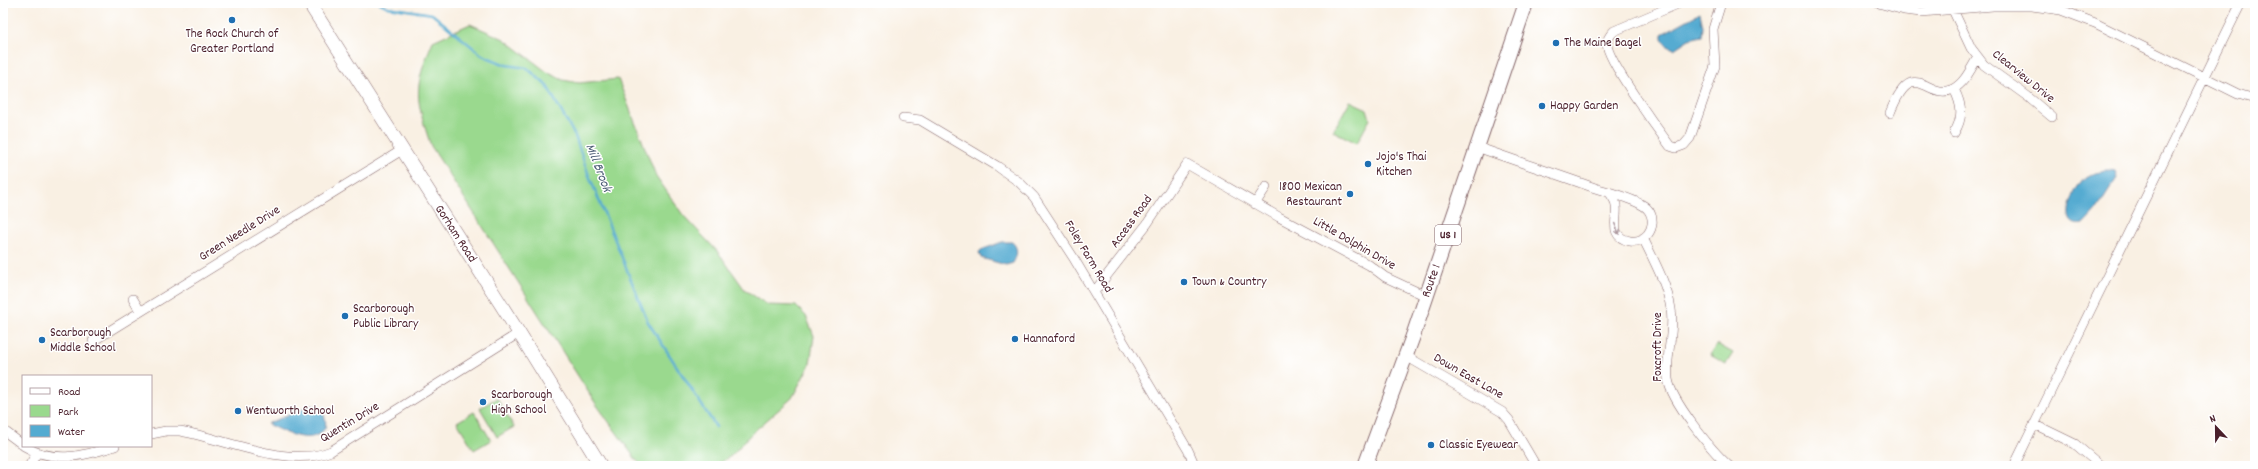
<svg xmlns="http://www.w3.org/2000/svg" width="2258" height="469" font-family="Dekko,sans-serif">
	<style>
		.green { fill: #9ad98e; stroke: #727c5c }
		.water { fill: #54abd1; stroke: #4f657e }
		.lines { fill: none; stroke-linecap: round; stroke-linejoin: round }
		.stream { stroke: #54abd1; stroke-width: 2.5 }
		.minor-casing { stroke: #87686b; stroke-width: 10 }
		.secondary-casing { stroke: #87686b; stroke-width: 14 }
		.primary-casing { stroke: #87686b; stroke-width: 16 }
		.minor { stroke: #fff; stroke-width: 9 }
		.secondary { stroke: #fff; stroke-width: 13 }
		.primary { stroke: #fff; stroke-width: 14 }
		.oneway { stroke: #ae9aa0 }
		.poi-dot { fill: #1f6fb2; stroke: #fff; stroke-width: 1.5 }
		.labels { text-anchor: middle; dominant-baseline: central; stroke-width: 3; stroke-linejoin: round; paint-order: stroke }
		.shield { fill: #fff; stroke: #80626b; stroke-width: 1 }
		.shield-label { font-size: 12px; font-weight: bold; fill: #4a1f2b }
		.poi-label { font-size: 13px; fill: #4a1f2b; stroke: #fff; text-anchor: start }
		.street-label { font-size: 13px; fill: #4a1f2b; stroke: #fff }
		.water-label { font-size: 14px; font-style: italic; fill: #4e5e76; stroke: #fff }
	</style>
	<rect width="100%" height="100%" fill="#fff"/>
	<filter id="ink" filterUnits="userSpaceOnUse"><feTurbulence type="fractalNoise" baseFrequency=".025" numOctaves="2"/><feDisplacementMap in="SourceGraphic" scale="8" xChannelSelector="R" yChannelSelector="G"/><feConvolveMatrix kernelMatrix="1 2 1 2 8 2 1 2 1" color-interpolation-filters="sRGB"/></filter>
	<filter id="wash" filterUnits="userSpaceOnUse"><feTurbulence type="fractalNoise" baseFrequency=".012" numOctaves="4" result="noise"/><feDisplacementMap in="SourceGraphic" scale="16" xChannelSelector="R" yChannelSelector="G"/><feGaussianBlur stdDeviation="0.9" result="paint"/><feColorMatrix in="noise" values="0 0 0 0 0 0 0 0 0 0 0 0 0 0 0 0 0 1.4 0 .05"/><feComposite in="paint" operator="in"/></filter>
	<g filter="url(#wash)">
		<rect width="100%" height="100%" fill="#f9f0e3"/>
		<path class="green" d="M470 24 504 39 547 72 563 80 579 83 618 79 656 176 683 215 718 252 745 290 768 305 796 306 806 316 814 336 810 364 792 398 751 434 731 456 715 466H643L637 461 596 404 431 146C415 98 413 88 433 41Z
			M1350 101 1367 109 1370 119 1357 143 1333 131Z
			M1717 344 1733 353 1726 364 1710 355Z
			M497 398 514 427 497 437 480 408Z
			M474 412 491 440 474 450 457 422Z"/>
		<path class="water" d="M1700 13 1703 27 1702 36 1689 39 1674 49 1666 45 1662 38V34Z
			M2108 171 2115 172 2117 178 2096 211 2084 224C2054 230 2076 182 2087 176 2093 173 2102 172 2108 171Z
			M1002 242H1012C1019 248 1017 256 1013 263L1006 265 981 258 979 252 981 250Z
			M312 405C321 408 328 417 325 428 312 448 282 431 267 424Z"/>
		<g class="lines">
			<path class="stream" d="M380 3 388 7 432 14 482 55 506 65 527 68 547 86 575 136 588 173 648 322 716 427"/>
		</g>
	</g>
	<g filter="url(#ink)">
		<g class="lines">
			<g class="minor-casing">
				<path id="minor" d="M1680 3 1614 31C1610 35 1607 39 1607 44 1607 60 1658 130 1670 146L1676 148 1684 145 1690 138 1715 66 1713 29 1721 3
					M1878 3 1904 10 1921 12 1993 6H2032L2061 10 2095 23 2238 94 2255 99
					M1953 10 1971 48 1984 65 2027 96 2052 117
					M1954 89C1962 105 1964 117 1954 133
					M1890 113C1914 53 1927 102 1953 89 1965 83 1971 68 1978 57
					M903 118 920 120 997 166 1019 182 1034 197 1073 257 1188 450 1195 466
					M1477 147C1516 161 1556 174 1595 188 1608 192 1632 198 1644 206 1660 217 1651 244 1630 241 1608 237 1618 219 1616 206 1616 201 1612 197 1610 193
					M1255 204 1266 187
					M1643 238C1654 261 1667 284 1671 309 1675 332 1665 356 1668 379 1671 401 1712 451 1729 466
					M1094 292 1147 224 1187 164 1279 217 1369 265 1385 277 1426 296
					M133 299 140 311
					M93 341 402 150
					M1406 356 1502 412 1509 420 1536 466
					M2034 424 2075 444 2101 466
					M3 430 23 445
					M151 434 166 431H180C226 439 288 469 331 451L519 333
					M24 446C54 464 84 456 115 446
					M29 466 37 453
					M2014 466 2241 3"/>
			</g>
			<g class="secondary-casing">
				<path id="secondary" d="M309 3 519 333 601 466"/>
			</g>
			<g class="primary-casing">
				<path id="primary" d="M1365 466 1413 336 1526 3"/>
			</g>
			<use href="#minor" class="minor"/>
			<use href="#secondary" class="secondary"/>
			<use href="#primary" class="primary"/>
		</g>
		<defs><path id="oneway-shaft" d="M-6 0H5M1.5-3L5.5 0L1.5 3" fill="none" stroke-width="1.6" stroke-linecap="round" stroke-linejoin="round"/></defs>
		<use class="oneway" href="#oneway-shaft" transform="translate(1617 229) rotate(67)"/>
	</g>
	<g class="poi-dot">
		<circle cx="232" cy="20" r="4"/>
		<circle cx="1556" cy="43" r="4"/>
		<circle cx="1542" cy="106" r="4"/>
		<circle cx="1368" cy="164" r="4"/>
		<circle cx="1350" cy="194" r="4"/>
		<circle cx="1184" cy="282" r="4"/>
		<circle cx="345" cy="316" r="4"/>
		<circle cx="1015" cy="339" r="4"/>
		<circle cx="42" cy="340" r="4"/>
		<circle cx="483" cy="402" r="4"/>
		<circle cx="238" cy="411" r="4"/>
		<circle cx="1431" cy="445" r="4"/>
	</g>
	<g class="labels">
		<rect class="shield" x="1435" y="225" width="26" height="20" rx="3"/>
		<g class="shield-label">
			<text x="1448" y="235">US 1</text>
		</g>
		<g class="poi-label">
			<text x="232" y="34" text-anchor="middle">The Rock Church of<tspan x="232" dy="15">Greater Portland</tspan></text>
			<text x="1564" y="43">The Maine Bagel</text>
			<text x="1550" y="106">Happy Garden</text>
			<text x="1376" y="157">Jojo's Thai<tspan x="1376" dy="15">Kitchen</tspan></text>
			<text x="1342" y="187" text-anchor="end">1800 Mexican<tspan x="1342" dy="15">Restaurant</tspan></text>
			<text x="1192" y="282">Town &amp; Country</text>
			<text x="353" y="309">Scarborough<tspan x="353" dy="15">Public Library</tspan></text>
			<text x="50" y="333">Scarborough<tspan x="50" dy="15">Middle School</tspan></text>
			<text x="1023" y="339">Hannaford</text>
			<text x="491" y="395">Scarborough<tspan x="491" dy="15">High School</tspan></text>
			<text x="246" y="411">Wentworth School</text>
			<text x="1439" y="445">Classic Eyewear</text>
		</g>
		<g class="street-label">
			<text transform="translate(2023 77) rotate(39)">Clearview Drive</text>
			<text transform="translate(1132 222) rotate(-54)">Access Road</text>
			<text transform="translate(240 234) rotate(-32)">Green Needle Drive</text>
			<text transform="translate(455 234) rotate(57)">Gorham Road</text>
			<text transform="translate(1354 244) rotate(30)">Little Dolphin Drive</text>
			<text transform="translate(1088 257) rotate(59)">Foley Farm Road</text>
			<text transform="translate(1432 281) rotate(-71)">Route 1</text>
			<text transform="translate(1658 347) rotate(-90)">Foxcroft Drive</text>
			<text transform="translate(1468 377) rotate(30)">Down East Lane</text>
			<text transform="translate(350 423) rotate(-31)">Quentin Drive</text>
		</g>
		<g class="water-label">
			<text transform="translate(598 168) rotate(69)">Mill Brook</text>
		</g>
	</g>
	<rect width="2258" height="469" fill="none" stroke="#fff" stroke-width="16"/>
	<rect x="22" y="375" width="130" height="72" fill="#ffffff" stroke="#b7a5aa"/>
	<rect x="30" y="388" width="20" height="6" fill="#ffffff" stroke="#b7a5aa"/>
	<text x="58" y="395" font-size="12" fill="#4a1f2b">Road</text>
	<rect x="30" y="405" width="20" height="12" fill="#9ad98e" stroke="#b7a5aa"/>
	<text x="58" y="415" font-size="12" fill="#4a1f2b">Park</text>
	<rect x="30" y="425" width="20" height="12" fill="#54abd1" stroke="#b7a5aa"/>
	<text x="58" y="435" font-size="12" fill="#4a1f2b">Water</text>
	<g transform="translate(2216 427) rotate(338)" stroke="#ffffff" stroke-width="3" paint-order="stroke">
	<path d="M0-3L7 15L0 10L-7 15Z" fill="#4a1f2b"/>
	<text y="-6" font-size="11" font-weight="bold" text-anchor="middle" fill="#4a1f2b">N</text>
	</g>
</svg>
